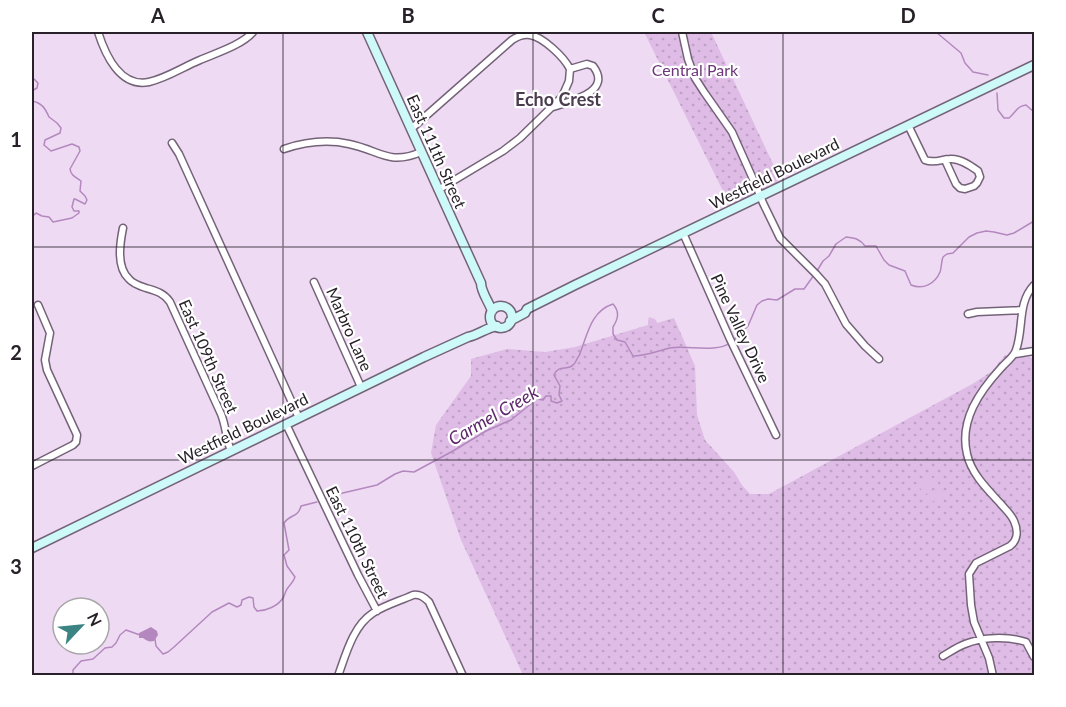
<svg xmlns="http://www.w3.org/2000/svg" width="1066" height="707" font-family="Lato,sans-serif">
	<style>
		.grass { fill: url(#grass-dots) }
		.garden { fill: #debce6 }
		.water { fill: url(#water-ripples) }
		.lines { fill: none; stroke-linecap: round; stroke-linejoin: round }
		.stream { stroke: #b488bf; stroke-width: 1.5 }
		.minor-casing { stroke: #746378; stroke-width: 9 }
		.secondary-casing { stroke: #746378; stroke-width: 11 }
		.minor { stroke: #fff; stroke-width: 6 }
		.secondary { stroke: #cef9f9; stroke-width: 8 }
		.grid { fill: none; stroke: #282129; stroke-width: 1.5; stroke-opacity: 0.55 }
		.labels { text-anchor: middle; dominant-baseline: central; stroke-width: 4.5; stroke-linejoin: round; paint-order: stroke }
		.park-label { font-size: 16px; fill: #6d3679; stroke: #fff }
		.street-label { font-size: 16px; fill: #282129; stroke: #fff }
		.neighbourhood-label { font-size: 18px; font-weight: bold; fill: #4b3c4f; stroke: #fff }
		.water-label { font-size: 18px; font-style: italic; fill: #5e286b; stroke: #fff }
		.neatline { fill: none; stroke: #282129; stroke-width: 2 }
		.grid-label { font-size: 20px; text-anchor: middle; font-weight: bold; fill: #282129 }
	</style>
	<defs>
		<pattern id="grass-dots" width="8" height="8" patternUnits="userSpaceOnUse" patternTransform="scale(1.5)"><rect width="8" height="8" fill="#debce6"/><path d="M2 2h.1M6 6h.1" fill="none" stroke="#bea1c5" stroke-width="1.8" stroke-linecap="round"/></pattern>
		<pattern id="water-ripples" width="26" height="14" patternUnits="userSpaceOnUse" patternTransform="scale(1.5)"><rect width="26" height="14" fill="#b488bf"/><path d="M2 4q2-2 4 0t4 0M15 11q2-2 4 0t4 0" fill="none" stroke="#926f9b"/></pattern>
	</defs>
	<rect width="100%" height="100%" fill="#eedbf3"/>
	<path class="grass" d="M644 32H711L781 181 730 205Z
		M649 317 655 319 657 323 674 318 695 366 697 415 705 440 734 472 742 485 750 494H769L974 383 992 371 1005 355 1034 358V675H523L461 540 431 453 436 425 471 376V359L507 349 545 352 575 347 648 325V321Z"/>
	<path class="garden" d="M935 477 939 485 923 493 919 486Z
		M941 488 945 495 928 504 924 496Z"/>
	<path class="water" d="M151 627 157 631 158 635 154 641C149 642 147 641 143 638H139V633Z"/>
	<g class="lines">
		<path class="stream" d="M936 32 961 53 965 63 973 72 988 75
			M32 74 33 78 38 83 37 88 32 91
			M997 93 998 110 1004 118H1009C1016 112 1017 106 1026 105L1034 112
			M32 101C42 103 45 108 49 117L57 123 61 128 60 133 45 140 44 145 51 151 72 144 79 147 80 151 70 169C71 176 76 177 81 181L80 191 85 196 87 200 85 204 75 199H74L72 207 74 211H79V213L72 218 53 222 49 217 42 216 36 213 32 217
			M817 271 823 261 829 256 836 244 846 237C855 238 860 239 865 246H876L884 260 889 265 905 271 911 285C923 290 935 284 940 272 942 266 941 262 943 257L947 254 953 253 969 237 977 233 986 231 994 232 1007 235 1014 233 1034 221
			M734 340 748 326 757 305 762 301 768 299 777 300 795 289H804L814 275
			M326 499 330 496 377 485 395 474 403 471 414 472 453 451 486 431 511 420 537 399 543 400 546 396H551V401L557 403 562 401 559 395 560 386 554 375C559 363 568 372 574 364 575 364 578 356 579 356 587 337 590 311 613 304 620 312 618 319 613 327V334L617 340 625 342 633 356C646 356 657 351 670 348 687 345 716 353 730 343
			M155 639 156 646 163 654 168 652 174 647 212 612 229 603 237 607 241 605 242 600 249 597 253 598 254 607 257 611C266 611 278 606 283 598 285 595 285 592 287 589 290 584 293 583 295 577L287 566 284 555 289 550 284 523C290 514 298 518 301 506L317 502
			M73 676V670L81 661 93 659 105 648 112 647 116 643 120 635 126 630 140 635"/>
		<g class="minor-casing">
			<path id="minor" d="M98 32C105 54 120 88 149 82 167 78 183 67 200 60 216 53 242 45 253 32
				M682 32 688 59 695 78 704 92 732 132 757 188 763 203 780 238 816 274 825 284 846 324 865 346 879 359
				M553 107C571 101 613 92 593 66L587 64 570 69
				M908 125 925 160C935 164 941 159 950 159 960 158 971 166 978 171L980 177 977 183 974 186 965 189 960 188 956 184 945 160
				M411 129 512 40C518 36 523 34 530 35 543 37 564 57 570 69
				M172 143 179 154 299 418
				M284 149C305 142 326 139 349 144 379 150 389 166 421 152
				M438 190 503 151 520 138 562 97 569 81 570 69
				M123 228C120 243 116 267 129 279 133 284 140 286 146 288 156 291 164 293 170 302L221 414C226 426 226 439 231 451
				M683 233 730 339 776 435
				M314 282 361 387
				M968 314 977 312 1022 310
				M1015 354 1034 351
				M286 424 358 575 377 611
				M32 466 73 445 76 442 77 435 47 370 45 360 50 333 38 305
				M943 656C950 652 957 647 965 644 982 637 1008 636 1026 642L1034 657
				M338 676C346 654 353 626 373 613 385 605 400 601 413 595 420 594 424 597 429 602L463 676
				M993 676 989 658 974 622 971 605 969 574 976 563 1010 546C1018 540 1018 530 1014 521 1011 514 1005 509 1000 503 987 489 971 473 967 454 959 420 980 391 1001 368 1006 362 1014 357 1016 350 1024 328 1017 303 1034 285"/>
		</g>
		<g class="secondary-casing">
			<path id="secondary" d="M367 32 481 283C481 292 489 302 492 311
				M490 317a11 11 0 1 1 22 0a11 11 0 1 1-22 0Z
				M510 321 525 313 527 309 575 285 1034 65
				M32 548 424 357 468 337C478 335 486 328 497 326"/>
		</g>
		<use href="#minor" class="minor"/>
		<use href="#secondary" class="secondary"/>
	</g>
	<path class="grid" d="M283 32V676M533 32V676M783 32V676M32 247H1034M32 460H1034"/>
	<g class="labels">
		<g class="park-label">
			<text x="695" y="69">Central Park</text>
		</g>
		<g class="street-label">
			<text transform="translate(437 151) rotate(66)">East 111th Street</text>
			<text transform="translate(774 173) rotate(-26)">Westfield Boulevard</text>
			<text transform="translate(741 328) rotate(65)">Pine Valley Drive</text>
			<text transform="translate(350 329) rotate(66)">Marbro Lane</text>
			<text transform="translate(209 356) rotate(66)">East 109th Street</text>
			<text transform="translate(243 428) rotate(-26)">Westfield Boulevard</text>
			<text transform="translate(358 542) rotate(64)">East 110th Street</text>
		</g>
		<g class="neighbourhood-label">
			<text x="558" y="99">Echo Crest</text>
		</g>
		<g class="water-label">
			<text transform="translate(493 415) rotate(-30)">Carmel Creek</text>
		</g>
	</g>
	<rect width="1066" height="707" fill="none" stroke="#ffffff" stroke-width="66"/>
	<g transform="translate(81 626) rotate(64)"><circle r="28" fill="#ffffff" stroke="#a9a6a9" stroke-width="1.5"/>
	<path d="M0-4.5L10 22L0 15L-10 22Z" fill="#3c8483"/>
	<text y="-9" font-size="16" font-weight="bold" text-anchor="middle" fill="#282129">N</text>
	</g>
	<rect x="33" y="33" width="1000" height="641" class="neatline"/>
	<g class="grid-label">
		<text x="158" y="23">A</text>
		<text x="408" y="23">B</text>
		<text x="658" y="23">C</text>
		<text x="908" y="23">D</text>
		<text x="16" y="147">1</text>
		<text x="16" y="360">2</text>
		<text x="16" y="574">3</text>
	</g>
</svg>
